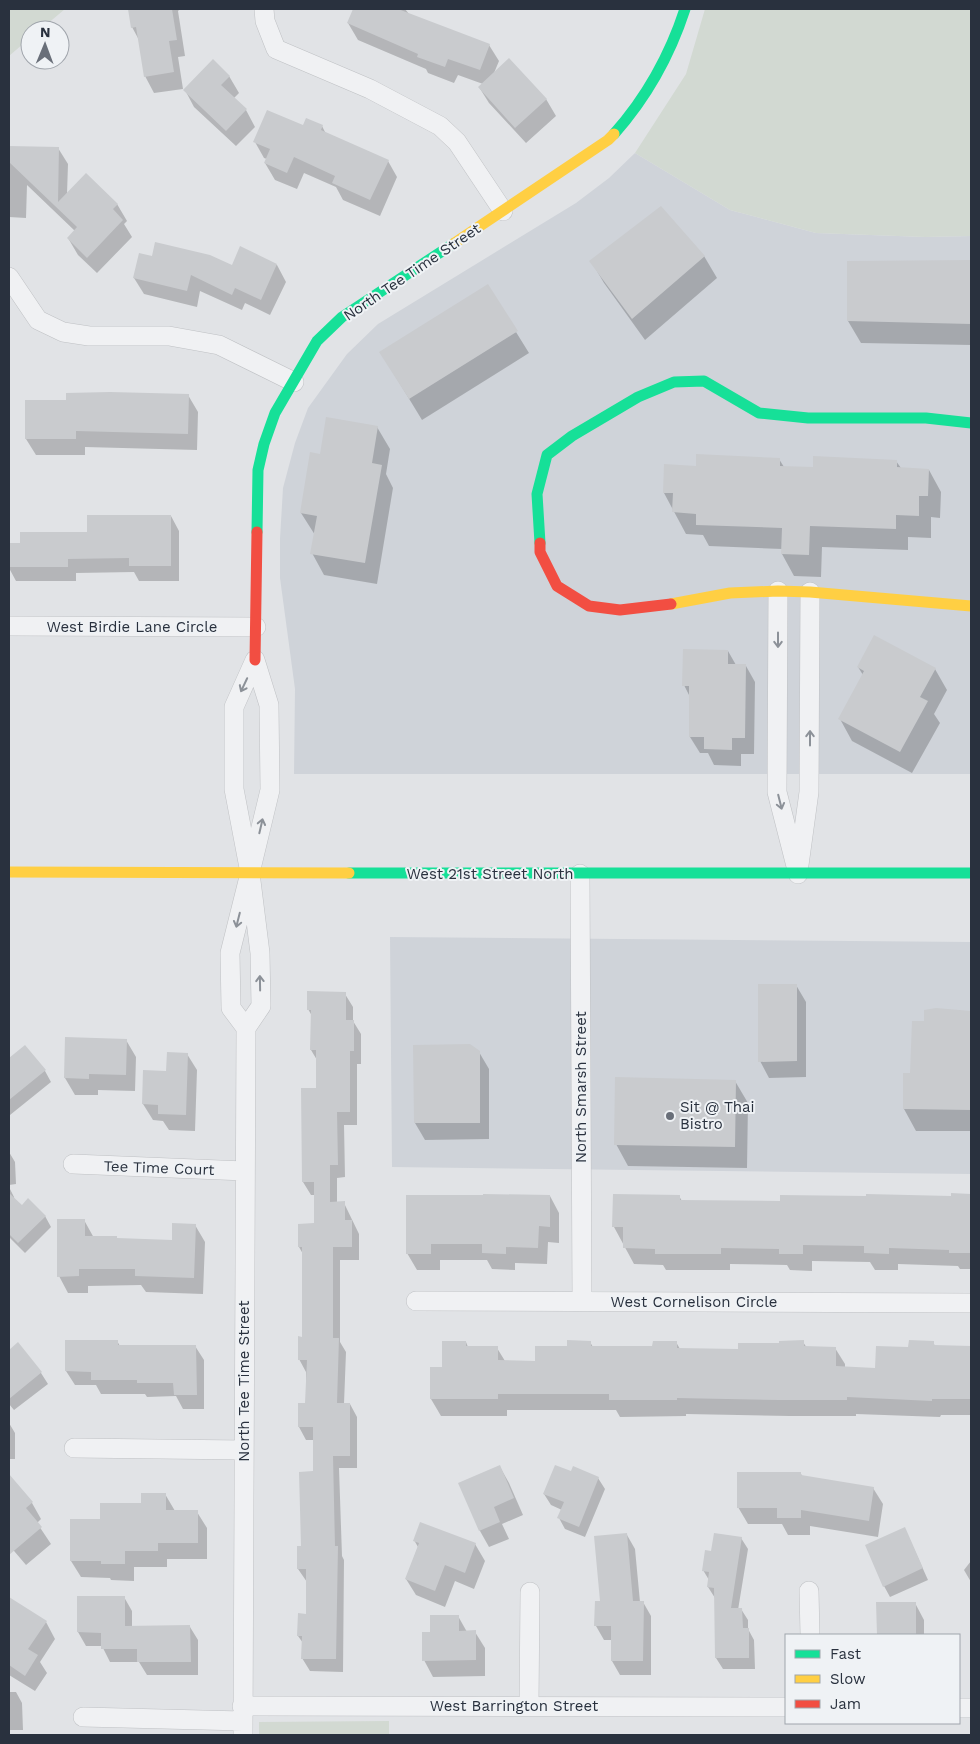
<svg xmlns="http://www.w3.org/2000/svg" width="980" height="1744" font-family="'Work Sans',sans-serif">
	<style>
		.built { fill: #cfd3d9 }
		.green { fill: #d2d9d2 }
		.shadow { fill: #0003 }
		.building { fill: #c9cbce }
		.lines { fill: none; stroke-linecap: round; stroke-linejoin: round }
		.street-casing { stroke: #bfc1c4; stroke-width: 20 }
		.street { stroke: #f0f1f3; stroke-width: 19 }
		.fast { stroke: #16e098; stroke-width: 11 }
		.slow { stroke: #ffcf43; stroke-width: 11 }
		.jam { stroke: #f24e42; stroke-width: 11 }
		.oneway { stroke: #8c9198 }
		.poi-dot { fill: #696f79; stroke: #eff2f5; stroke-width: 2 }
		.labels { text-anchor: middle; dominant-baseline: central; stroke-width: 4; stroke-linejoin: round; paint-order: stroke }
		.street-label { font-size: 15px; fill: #29313e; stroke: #eff2f5 }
		.poi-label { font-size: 15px; fill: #29313e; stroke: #eff2f5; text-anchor: start }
	</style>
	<rect width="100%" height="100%" fill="#e1e3e6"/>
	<path class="built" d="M635 153 730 210 816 233 925 237 971 236V774H294L295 689 280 578V539L283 488 295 443 308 408 347 354 378 324 576 203 609 178Z
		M390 937 971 942V1174L392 1167Z"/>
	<path class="green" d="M9 9H65L40 30H30V38L9 56Z
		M705 9H971V236L925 237 816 233 730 210 635 153 686 74Z
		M389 1721V1735H259V1722Z"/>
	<path class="shadow" d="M129 9H180L178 11 185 56 178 57 183 89 154 93 145 76 139 40 132 27Z
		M354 9H405L409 14 489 45 499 61 494 73 546 99 556 116 526 143 489 103 479 87 483 84 458 75 454 83 428 73 426 69 358 40 348 23Z
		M229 76 239 93 234 98 246 110 255 127 236 146 194 107 185 90Z
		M322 126 326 134 388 161 397 177 380 216 343 200 336 187 304 173 297 189 275 180 265 163 267 159 264 158 255 142 304 127Z
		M9 147 58 148 68 164 67 194 117 204 127 221 124 224 132 237 97 273 78 255 68 238 75 231 27 185 26 218 9 217Z
		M704 256 717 278 645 340 604 283 591 261Z
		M153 257 232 267 277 265 286 282 270 315 245 303 242 310 200 291 197 307 144 294 134 278Z
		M971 261V345L861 343 848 321V262Z
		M516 332 529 353 422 420 394 374Z
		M188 395 198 412 197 450 85 447V455H36L26 439 67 401Z
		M377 427 390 449 386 474 393 488 377 584 324 575 312 553 315 535 301 513 322 455Z
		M779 459 784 467 814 469 896 461 901 468 929 470 941 492 940 518 931 517V538L908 537V550L822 547 821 577 794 576 782 554V549L709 546 703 535 686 534 664 493 697 467Z
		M171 516 179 531V581H139L134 572 76 573V581H16L9 568V544H21L88 533Z
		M728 651 736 665 746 666 755 682 754 754H741V766L714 765 708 753H700L690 737V697L684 685Z
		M858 667 935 669 947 690 934 714 940 723 912 773 852 741 840 719 863 675Z
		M796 985 806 1002V1077L769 1078 760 1061Z
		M345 994 353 1007V1021L361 1034V1064H357V1125H344L345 1177 337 1178V1203H344L359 1234V1260H340V1342L346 1352 344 1404H350L357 1417V1468H339L342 1556 344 1560 343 1672 310 1671 302 1658 303 1643 298 1636 307 1615V1582L298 1569 315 1473V1440H306L299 1427 307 1404 306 1372 299 1359 303 1338V1254L299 1247V1225H316L315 1195H311L303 1182 302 1089H317V1060L311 1050 312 1016 308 1009Z
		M952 1010 971 1012V1131H916L904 1109V1074H911L925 1023Z
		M126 1040 136 1057 135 1091 98 1090V1095H75L65 1078Z
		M414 1046 479 1052 489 1069V1139L425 1140 415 1123Z
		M25 1047 45 1071 51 1082 10 1115 9 1060Z
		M187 1054 197 1070 195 1131 169 1130 163 1121 153 1120 143 1104 168 1072Z
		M735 1081 748 1103 747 1168 628 1166 616 1144Z
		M9 1152 15 1162 16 1184 9 1185Z
		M9 1187 14 1197 16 1213 45 1216 51 1227 25 1253 9 1237Z
		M952 1195H971V1269H960L958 1266 898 1264V1270H875L870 1262 812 1261V1271L790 1270 787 1265 730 1264V1270H666L663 1265 634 1264 614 1227 679 1196 682 1201 781 1203 952 1197Z
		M550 1196 559 1213V1243L548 1242 547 1264 515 1263V1270L492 1269 487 1260H440V1270H417L407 1253Z
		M84 1220 94 1238 117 1239 173 1241 195 1225 205 1242 203 1294 146 1292 141 1285 88 1286V1293H68L59 1276Z
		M66 1341H117L120 1346H195L204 1360V1409H183L176 1396 147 1397 145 1394H101L96 1385H75L66 1371Z
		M466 1342 468 1347 497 1348 505 1361 536 1362 568 1347 590 1342 593 1347H654L676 1342 680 1349 739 1350 803 1342 807 1348H835L845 1364V1368L877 1369 910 1348 933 1342 935 1346 971 1347V1415H941L940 1417 856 1414V1416H790L686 1414V1416L620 1417 616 1410H507V1416H441L431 1399 443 1368Z
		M18 1344 41 1373 48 1384 14 1410 9 1404V1351Z
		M9 1423 15 1433V1459H9Z
		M500 1467 509 1483 523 1515 502 1524 509 1539 489 1547 480 1531 460 1484Z
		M572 1473 598 1478 605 1489 585 1537 565 1529 559 1518 562 1510 551 1505 544 1494Z
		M801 1474 803 1477 873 1488 883 1504 878 1537 810 1526V1535H788L782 1524H748L738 1507Z
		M14 1482 32 1503 41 1519 37 1523 51 1544 26 1565 9 1545V1486Z
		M165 1494 175 1511 197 1512 207 1528V1559H167V1567H134V1581L111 1580 110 1578 81 1577 71 1561 101 1520Z
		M627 1535 635 1549 640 1602H643L651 1616V1675H620L612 1661V1640H604L596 1626 601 1602Z
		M741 1538 748 1549 738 1610 741 1609 748 1620V1629L754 1640 755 1669H723L716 1658 715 1598 708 1587 709 1580 703 1570Z
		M414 1540 475 1544 485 1561 474 1589 455 1581 445 1607 416 1595 406 1579 418 1547Z
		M910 1540 928 1580 890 1597 884 1586Z
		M971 1561V1582L964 1570Z
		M78 1597H124L132 1611V1627H190L198 1640V1675H147L139 1662H110L102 1646H86L78 1632Z
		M13 1602 46 1622 55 1639 40 1662 47 1673 35 1691 9 1675V1609Z
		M915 1603 924 1620V1635H878V1604Z
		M458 1616 467 1632H475L485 1648V1676L433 1677 424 1660 431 1633Z
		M9 1692H16L22 1703 23 1730H10V1735Z"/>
	<path class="building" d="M128 9H172L177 40 169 41 174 72 144 77 136 27 131 28Z
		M353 9H398L490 44 480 70 448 59 445 67 417 57 418 54 347 23Z
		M509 58 547 99 515 128 478 87Z
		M213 59 230 76 221 85 247 109 226 131 183 90Z
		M267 110 303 125 306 118 323 125 321 130 389 160 370 200 332 183 335 176 294 157 287 173 264 163 270 149 253 142Z
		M9 146 59 147 58 202 86 173 118 204 113 209 123 220 87 258 67 238 77 227 9 162Z
		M661 206 705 256 632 319 589 261Z
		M155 242 210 255 232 265 240 246 277 264 261 300 235 288 232 295 191 275 187 291 133 278 139 253 152 256Z
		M971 260V324L847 321V261Z
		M488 284 518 331 409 399 379 352Z
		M110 392 189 394 188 434 76 431V439H25V400H66V393Z
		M326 417 378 426 372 463 382 465 365 563 310 554 317 516 300 513 310 452 320 454Z
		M696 454 780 458V466L813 467V456L897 460V467L929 469 928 496H919V516L896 515V529L810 526 809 555 781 554 782 528 696 525V514L672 512 673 493H663L664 464 696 466Z
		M87 515H171V566H129V558L68 559V567H9V543H20V532H87Z
		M874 635 936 668 920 697 928 701 900 752 838 719 864 671 857 667Z
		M683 649 728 650V664H746L745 738H732V750L704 749V737H689V686H682Z
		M758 984H797V1061L758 1062Z
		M307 991 346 992V1020H354V1051H350V1112H337L338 1165H330V1202L345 1201V1220H352V1247H333V1338H339L337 1403H350V1456H333L335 1546H338L336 1659H301L302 1636H297L298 1613 306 1614V1569H297V1546H301L299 1472 313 1471V1427H298V1403H305L307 1360H298V1336L302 1337V1247H298V1224L314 1223V1182H302L301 1088H316V1050H310L311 1010H307Z
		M936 1008 971 1011V1110L903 1109V1073H910L912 1021H924V1010Z
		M65 1037 127 1039 126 1075 89 1074V1079L64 1078Z
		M470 1044 480 1051V1123H414L413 1045Z
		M25 1045 46 1070 9 1100V1058Z
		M167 1052 188 1053 186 1115 158 1114V1105L142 1104 143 1070 166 1071Z
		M615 1077 736 1080 735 1147 614 1145Z
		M9 1193 22 1205 28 1198 46 1216 18 1243 9 1234Z
		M951 1193 971 1194V1253H949V1250L889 1248V1254L864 1253V1246L803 1245V1254H779V1249L721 1248V1254H655V1249L623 1248V1227H612L613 1194 680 1195V1200L780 1201V1195L866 1196V1194L951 1196Z
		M483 1194 550 1195V1227L539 1226 538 1248 506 1247V1254L482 1253V1244H431V1254H406V1195H483Z
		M57 1219H85V1236H117V1238L172 1240V1223L196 1224 194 1278 135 1276V1269H79V1276L57 1277Z
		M65 1340H118V1345H196L197 1395H174L173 1383H137V1380H91V1372L65 1371Z
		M567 1340 591 1341V1346H652L653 1341H677V1348L738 1349V1343H779V1341L804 1340V1346L836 1347V1366L875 1368 876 1346 908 1347 909 1340 934 1341V1345L971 1346V1399H932V1401L847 1397V1400H780L677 1398V1400H609V1394H498V1399H430V1367H442V1341H466V1346H498V1360L535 1361V1346H567Z
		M18 1342 42 1372 9 1399V1350Z
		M500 1465 514 1498 494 1507 500 1522 479 1531 458 1483Z
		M555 1465 571 1471 573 1466 599 1477 579 1527 557 1518 564 1502 543 1494Z
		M737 1472H801V1475L874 1487 869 1521 801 1510V1518H777V1508H737Z
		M9 1474 33 1502 26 1508 42 1527 9 1555Z
		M141 1493H166V1510H198V1543H158V1551H125V1564H101V1561H70V1519H100V1503H141Z
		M420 1522 476 1543 465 1573 445 1565 435 1591 405 1579 419 1543 413 1541Z
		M905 1527 923 1568 883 1587 865 1545Z
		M627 1533 633 1601H644L643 1661H611V1626H594L595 1601H600L594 1536Z
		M714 1533 742 1537 731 1608H742L743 1628H749V1658H715L714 1588 707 1587 709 1572 702 1571 705 1550 711 1551Z
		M77 1596H125V1626L190 1625 191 1662H137V1649H101V1633L77 1632Z
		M9 1597 47 1621 28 1649 38 1655 25 1676 9 1665Z
		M876 1602H916V1635H877Z
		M430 1615H459V1631L476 1630V1660L422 1661V1632H430Z"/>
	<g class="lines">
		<g class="street-casing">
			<path id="street" d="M264 9 265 21 276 49 370 89 440 126 457 142 503 211
				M9 277 38 320 63 332 89 336H169L219 345 294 382
				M778 591 777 792 798 874
				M9 626 256 627
				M799 865 809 792 810 592
				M250 873 230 953 231 1008 246 1028 261 1006 260 953 250 873 234 789V707L255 660 269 705 270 790 250 873
				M580 874 582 1301
				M73 1164 245 1171
				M416 1301 971 1303
				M74 1448 244 1450
				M809 1591 810 1635
				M242 1706 786 1707
				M529 1706 530 1592
				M959 1708H971
				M83 1717 243 1721
				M243 1735 246 1028"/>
		</g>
		<use href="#street" class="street"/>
		<path class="fast" d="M614 134C646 98 670 55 685 9
			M257 532 258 470 264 444 275 413 317 341 342 317 453 244
			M540 543 537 494 547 455 572 436 638 397 674 382 704 381 759 413 808 418H926L971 423
			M349 873H971"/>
		<path class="slow" d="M453 244 608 140 614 134
			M671 604 730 593 778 591 810 592 971 606
			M9 872 349 873"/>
		<path class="jam" d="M540 543V552L557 586 589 606 620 610 671 604
			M255 660 257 532"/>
	</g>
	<defs><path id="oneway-shaft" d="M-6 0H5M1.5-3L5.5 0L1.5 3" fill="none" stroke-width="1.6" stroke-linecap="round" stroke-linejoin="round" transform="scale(1.25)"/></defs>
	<g class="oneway">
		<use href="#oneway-shaft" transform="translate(778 640) rotate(90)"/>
		<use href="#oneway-shaft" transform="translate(244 685) rotate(115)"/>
		<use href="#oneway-shaft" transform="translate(810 738) rotate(-90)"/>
		<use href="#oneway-shaft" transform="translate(780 802) rotate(76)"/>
		<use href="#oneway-shaft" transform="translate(261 826) rotate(-77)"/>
		<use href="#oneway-shaft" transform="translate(238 920) rotate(104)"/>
		<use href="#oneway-shaft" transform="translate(260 983) rotate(-91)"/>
	</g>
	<circle class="poi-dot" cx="670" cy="1116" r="5"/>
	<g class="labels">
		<g class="street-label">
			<text transform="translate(412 272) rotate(-34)">North Tee Time Street</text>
			<text x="132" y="627">West Birdie Lane Circle</text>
			<text x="490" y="874">West 21st Street North</text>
			<text transform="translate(581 1087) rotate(-90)">North Smarsh Street</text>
			<text transform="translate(159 1168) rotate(2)">Tee Time Court</text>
			<text x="694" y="1302">West Cornelison Circle</text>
			<text transform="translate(244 1381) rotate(-90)">North Tee Time Street</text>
			<text x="514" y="1706">West Barrington Street</text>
		</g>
		<g class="poi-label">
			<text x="680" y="1107">Sit @ Thai<tspan x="680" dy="17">Bistro</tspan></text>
		</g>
	</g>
	<rect width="980" height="1744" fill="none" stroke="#29313e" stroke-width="20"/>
	<rect x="785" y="1634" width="175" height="90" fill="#eff2f5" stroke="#a0a5ac"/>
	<rect x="795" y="1650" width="25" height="8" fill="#16e098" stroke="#a0a5ac"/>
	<text x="830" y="1659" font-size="15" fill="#29313e">Fast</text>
	<rect x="795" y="1675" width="25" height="8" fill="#ffcf43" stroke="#a0a5ac"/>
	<text x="830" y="1684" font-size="15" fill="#29313e">Slow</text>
	<rect x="795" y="1700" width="25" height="8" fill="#f24e42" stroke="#a0a5ac"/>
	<text x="830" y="1709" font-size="15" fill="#29313e">Jam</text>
	<g transform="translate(45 45) rotate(1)"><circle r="24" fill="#eff2f5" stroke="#a0a5ac"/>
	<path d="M0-4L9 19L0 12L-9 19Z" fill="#696f79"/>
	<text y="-8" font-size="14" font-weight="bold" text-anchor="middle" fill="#29313e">N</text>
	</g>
</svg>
